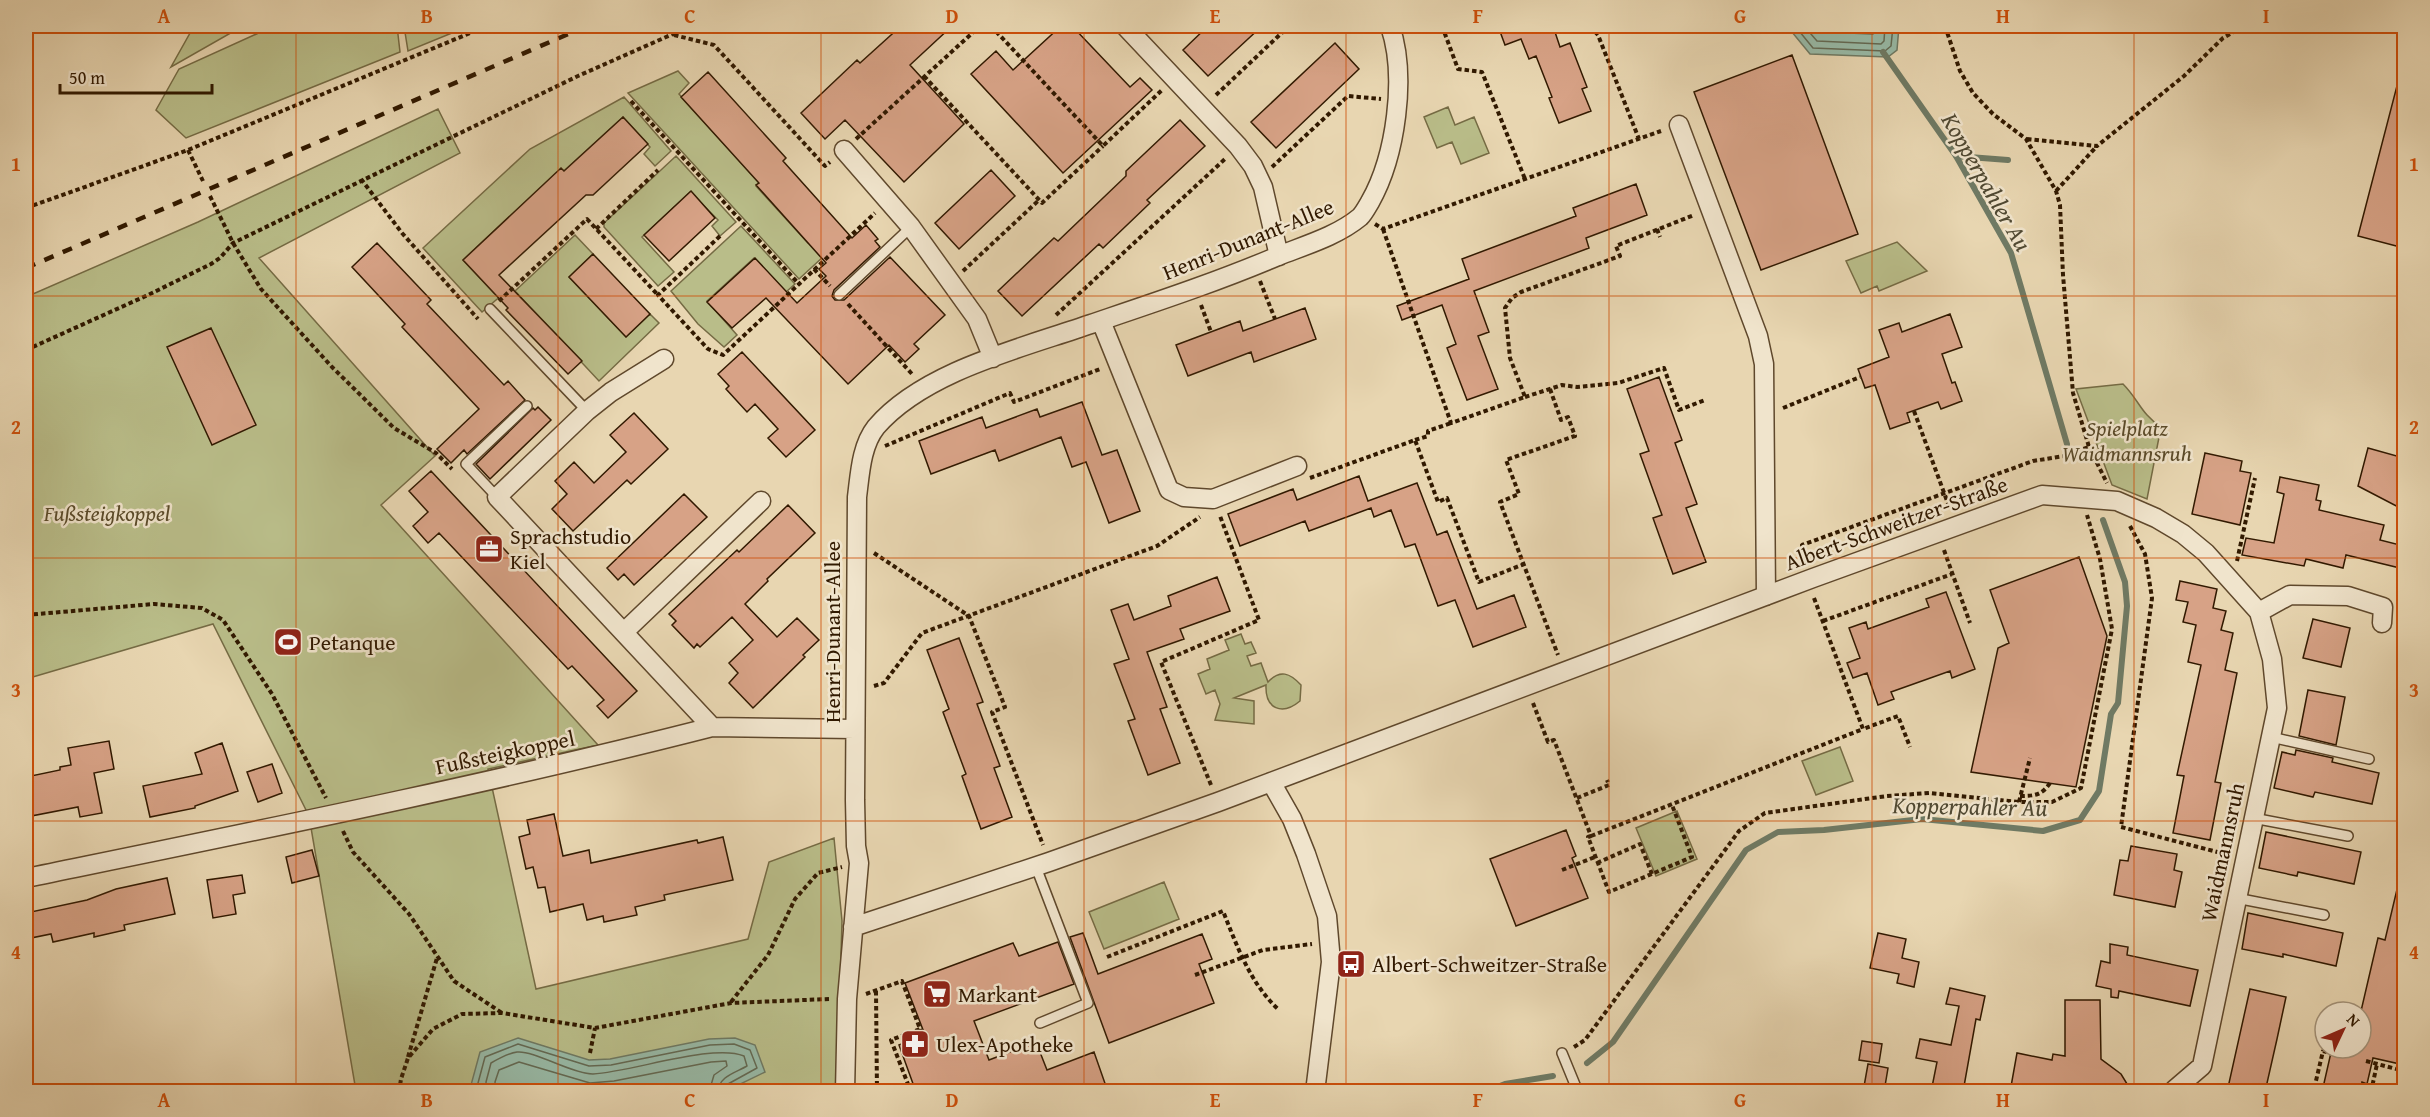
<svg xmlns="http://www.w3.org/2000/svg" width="2430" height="1117" font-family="'Gentium Book Plus',serif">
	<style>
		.green { fill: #b9bd89; stroke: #756b44; stroke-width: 1.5 }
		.water { fill: #98baa7; stroke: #6f7a64; stroke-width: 1.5 }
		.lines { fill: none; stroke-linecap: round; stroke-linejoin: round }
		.shore { stroke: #646a54; stroke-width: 1.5 }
		.stream { stroke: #6f7a64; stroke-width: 6 }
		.building { fill: #d7a286; stroke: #311900; stroke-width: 1.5 }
		.lane-casing { stroke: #5f482c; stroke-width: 12 }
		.street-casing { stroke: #5f482c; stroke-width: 21 }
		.path { stroke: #311900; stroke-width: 4; stroke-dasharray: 4.5 3; stroke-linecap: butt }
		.lane { stroke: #f0e4cc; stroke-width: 9 }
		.street { stroke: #f0e4cc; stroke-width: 18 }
		.rail { stroke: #311900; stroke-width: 4.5; stroke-dasharray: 10 10; stroke-linecap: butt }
		.grid { fill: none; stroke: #cd4f0a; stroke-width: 1.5; stroke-opacity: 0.55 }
		.labels { text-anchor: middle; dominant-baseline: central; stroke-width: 5; stroke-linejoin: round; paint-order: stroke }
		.street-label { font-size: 22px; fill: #311900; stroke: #f0e4cc }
		.park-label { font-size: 22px; font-style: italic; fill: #5a4a29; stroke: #f0e4cc }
		.poi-label { font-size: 22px; fill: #311900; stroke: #f0e4cc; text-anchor: start }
		.water-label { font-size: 24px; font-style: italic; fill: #504932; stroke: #f0e4cc }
		.neatline { fill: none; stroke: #cd4f0a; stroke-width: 2 }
		.grid-label { font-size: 20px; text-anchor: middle; font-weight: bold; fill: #cd4f0a }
	</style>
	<rect width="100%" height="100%" fill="#e8d6b1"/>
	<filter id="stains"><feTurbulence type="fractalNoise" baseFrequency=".00333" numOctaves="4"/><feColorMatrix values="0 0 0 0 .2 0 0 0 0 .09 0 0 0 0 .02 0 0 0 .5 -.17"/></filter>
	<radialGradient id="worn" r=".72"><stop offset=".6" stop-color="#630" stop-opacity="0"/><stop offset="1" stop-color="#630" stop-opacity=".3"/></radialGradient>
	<path class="green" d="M194 26H243L171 67Z
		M274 26H397L400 52 186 138 156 110 179 69Z
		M404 26H469L408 51Z
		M678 71 689 83 679 94 759 183 756 186 808 243 836 245 799 279 628 93Z
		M624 97 671 151 655 166 644 154 650 147 623 117 564 171 561 169 463 260 494 293 510 288 482 312 423 248 530 149Z
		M1448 107 1455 125 1474 117 1489 153 1461 164 1452 142 1437 148 1424 117Z
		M438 109 460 153 259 258 435 456 381 505 598 745 488 769 536 989 748 939 769 862 834 838 842 921 837 1091H356L309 816 213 624 26 679V297L198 222Z
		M676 156 736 222 720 236 712 226 718 220 690 192 642 237 674 272 658 286 604 227V223Z
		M741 226 795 284 786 292 754 258 707 301 737 335 724 347 698 324 671 291Z
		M575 235 593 254 569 277 626 337 650 314 659 323 599 381 515 291Z
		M1897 242 1927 271 1879 291 1877 286 1861 293 1846 261Z
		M2123 384C2139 400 2141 414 2161 427L2147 499 2112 485 2076 389Z
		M1241 634 1245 644 1251 642 1256 653 1247 656 1251 666 1261 663 1268 682C1280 669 1290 673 1301 685L1300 701C1282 716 1265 709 1266 685L1234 698 1254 701V724L1215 720 1220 704 1215 690 1206 694 1198 674 1210 669 1207 659 1229 650 1225 640Z
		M1840 747 1853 781 1816 795 1802 761Z
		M1677 811 1697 859 1656 876 1636 828Z
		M1164 882 1179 919 1104 949 1089 912Z"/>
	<path class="water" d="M1787 26H1899L1897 50 1888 57 1810 54Z
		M518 1038 589 1060 610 1059 709 1039 735 1038 755 1045 765 1072 726 1091H475L471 1085 480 1052Z"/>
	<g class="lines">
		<path class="shore" d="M1795 26 1813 48 1885 51 1891 46 1893 26
			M1804 26 1817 41 1881 44 1884 41 1885 26
			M1816 26 1822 32 1873 34 1876 32V26
			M480 1092 478 1083 485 1057 518 1044 589 1066 611 1065 710 1045 734 1044 750 1050 757 1068 728 1084 725 1092
			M487 1092 486 1082 491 1063C498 1059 509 1053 517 1052 534 1050 572 1074 593 1074 632 1072 713 1043 744 1056L747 1066C735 1073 719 1076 718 1092
			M496 1092 495 1082 499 1070 519 1062 590 1083 614 1081 711 1062 726 1061 727 1066 714 1075 709 1092"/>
		<path class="stream" d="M1883 52 1956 156 2011 253 2067 444
			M1956 156 2008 160
			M1587 1063 1613 1042 1746 850 1778 832 1824 830 1922 819 2043 831 2080 820 2099 791 2111 714 2118 703 2127 606 2125 582 2103 520
			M1485 1092 1505 1084 1553 1076"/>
	</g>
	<path class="building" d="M901 26H952L910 65 964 124 904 182 845 120 825 139 801 113 857 60 860 63Z
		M1061 26H1072L1130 87 1140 78 1152 90 1063 173 971 74 996 51 1013 70Z
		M1208 26H1262L1208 76 1183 50Z
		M1498 26H1553L1560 47 1570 43 1587 87 1582 89 1591 111 1559 123 1549 98 1552 97 1536 56 1529 59 1521 39 1505 45Z
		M1335 43 1359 69 1276 148 1251 122Z
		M1792 55 1858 234 1761 270 1694 92Z
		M708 72 786 158 783 161 852 238 866 225 878 239 875 241 880 247 834 290 832 296 835 300H844L890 257 945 315 914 344 919 349 905 362 889 345 848 384 766 298 732 328 707 302 755 258 797 303 826 276 819 269 826 263 756 185 759 183 681 97Z
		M2399 78 2404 79V248L2358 236Z
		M623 117 648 144 593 195H586L499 275 582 361 568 374 506 310 508 308 463 260 561 168 564 171Z
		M1180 120 1205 146 1147 200 1150 203 1103 248 1099 244 1022 316 998 291 1054 238 1058 241 1126 176V171Z
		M991 170 1015 196 959 249 935 223Z
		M1636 184 1647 215 1586 238 1589 248 1474 291 1489 332 1478 336 1498 389 1467 400 1447 348 1456 344 1442 305 1402 320 1397 306 1469 279 1462 259 1576 216 1573 208Z
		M691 191 715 218 669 261 644 235Z
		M377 243 431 300 427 304 504 385 508 381 525 400 467 454 464 450 451 463 437 449 479 409 402 327 405 324 352 267Z
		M593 254 650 314 626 337 569 277Z
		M1305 308 1316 339 1254 362 1251 352 1188 376 1176 345 1240 321 1243 331Z
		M1950 314 1962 347 1942 354 1952 383 1955 382 1962 401 1941 409 1938 402 1907 413 1910 422 1890 429 1875 385 1865 388 1858 369 1889 357 1879 330 1899 323 1902 332Z
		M211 328 256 425 212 445 167 347Z
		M742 352 815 430 786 457 768 438 778 429 755 404 747 412 726 389 729 386 718 374Z
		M1659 377 1682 440 1675 443 1697 504 1686 508 1706 562 1673 574 1653 518 1662 515 1640 454 1649 451 1627 389Z
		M1082 402 1102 455 1117 450 1140 511 1109 523 1086 462 1072 467 1061 437 999 461 995 450 931 474 919 441 982 417 986 428 1037 409 1040 417Z
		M538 407 551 420 490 479 476 464 533 408 535 410Z
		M634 413 668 449 631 484 627 480 573 531 552 509 567 494 555 481 574 462 594 483 626 452 610 435Z
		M2368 448 2404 458V510L2358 486Z
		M2205 453 2242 461 2240 471 2251 473 2240 525 2192 514Z
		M431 471 637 691 608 718 597 706 604 700 572 666 568 669 439 533 428 543 413 526 428 512 409 491Z
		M1359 476 1368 501 1417 483 1437 535 1447 531 1477 609 1514 595 1526 627 1473 647 1455 600 1438 606 1415 544 1405 547 1391 510 1374 517 1371 508 1309 531 1305 521 1240 546 1228 514 1293 489 1297 500Z
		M2280 477 2319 485 2316 500 2321 501 2319 510 2384 525 2380 540 2404 546V569L2346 555 2343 568 2306 559 2304 566 2242 555 2246 538 2274 543 2284 494 2277 492Z
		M684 494 707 517 634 585 624 574 618 580 607 568Z
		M788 505 815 533 767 579 768 581 745 604 777 637 797 618 819 640 803 655 805 657 753 708 729 683 738 673 729 663 753 640 732 617 700 647 697 644 694 648 672 625 676 621 669 614 737 550 739 552Z
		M2079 557 2107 636 2076 787 1971 772 1998 648 2009 643 1990 590Z
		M1217 577 1230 611 1180 629 1184 639 1147 652 1167 707 1160 709 1180 763 1148 775 1128 721 1135 719 1114 664 1129 659 1111 610 1128 604 1134 620 1171 606 1168 596Z
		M2180 581 2217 589 2213 608 2226 611 2221 630 2233 633 2225 670 2237 673 2215 782 2221 783 2210 840 2173 833 2184 776 2177 775 2201 665 2188 662 2196 625 2183 622 2188 602 2176 600Z
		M1946 592 1975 669 1952 678 1950 671 1891 692 1894 699 1878 705 1867 673 1853 678 1847 663 1860 658 1849 628 1866 622 1868 629 1929 607 1926 599Z
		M2313 619 2350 628 2341 667 2303 658Z
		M959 638 983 702 977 704 1000 766 994 768 1012 817 981 829 962 776 966 774 943 712 949 709 927 650Z
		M2308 690 2345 697 2336 745 2299 736Z
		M109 741 114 769 94 773 102 813 80 817 78 807 26 817V777L60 770V767L71 765 68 748Z
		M222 743 238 791 195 806V808L150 817 143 786 202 774 195 753Z
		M2296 750 2333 758 2332 762 2379 773 2372 804 2315 792 2313 797 2274 788 2282 752 2295 755Z
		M272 764 282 793 258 802 247 772Z
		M554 814 563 856 589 850 591 863 697 840 698 843 723 837 733 880 664 895 665 900 635 907 637 915 604 922 603 916 587 920 583 904 550 912 545 887 538 888 533 867 526 869 519 837 530 834 527 820Z
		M1566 830 1576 856 1572 858 1588 898 1516 926 1490 859Z
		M2266 832 2361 852 2354 884 2298 872 2297 876 2259 868Z
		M2131 846 2177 854 2174 870 2182 872 2175 907 2114 895 2120 860 2128 861Z
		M312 850 319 876 292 883 286 857Z
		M242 875 245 893 233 895 236 914 213 918 207 880Z
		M167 878 175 914 124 925 125 930 94 937V933L53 942 51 934 26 939V913L87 900 116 889Z
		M2398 885 2404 886V994L2397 1026 2404 1028V1044L2400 1064 2373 1058 2367 1084 2362 1082 2360 1092H2322L2332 1048H2361V1011L2378 938 2385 940Z
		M2248 913 2343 933 2336 966 2283 954V957L2242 949Z
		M1083 933 1098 974 1202 934 1212 959 1199 964 1214 1003 1109 1043 1070 937Z
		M1878 933 1906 939 1902 958 1919 962 1914 987 1897 983 1899 974 1870 968Z
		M1058 942 1074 984 974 1021 989 1060 1036 1042 1047 1070 1094 1052 1108 1092H973L970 1084 949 1092H916L899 1045 925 1035 905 983 1013 943 1019 956Z
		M2110 944 2128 947 2127 955 2198 970 2190 1006 2119 991 2118 998 2111 997V989L2096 986 2101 961 2110 963Z
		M1950 988 1985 996 1980 1020 1976 1019 1963 1092H1931L1937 1062 1916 1058 1920 1039 1951 1045 1959 1006 1946 1004Z
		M2250 989 2286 997 2277 1039 2265 1092H2227Z
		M2065 1000H2100L2101 1059 2121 1074 2132 1092H2010L2017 1053 2052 1060 2053 1054 2065 1056Z
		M1862 1041 1882 1044 1879 1063 1859 1060Z
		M1868 1064 1888 1068 1884 1092H1863Z"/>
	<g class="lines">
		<g class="lane-casing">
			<path id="lane" d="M839 295 911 227
				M490 309 587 411
				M497 497 466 464 527 406
				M2271 737 2369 759
				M2253 818 2348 836
				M1036 867 1088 1003 1040 1023
				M2236 898 2324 915
				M1562 1053 1578 1092"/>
		</g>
		<g class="street-casing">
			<path id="street" d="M1125 26 1238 146 1253 166 1263 187 1279 256
				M1679 125 1758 336 1764 364 1766 596
				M844 150 911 227 977 319 993 358
				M1101 321 1169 490 1184 497 1213 499 1297 466
				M664 359 611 392 587 411 497 497 712 727 855 729
				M2259 612 2290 595 2348 596 2383 607 2382 623
				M625 631 761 501
				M1271 782 1292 819 1306 854 1327 916 1331 962 1315 1092
				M26 878C255 831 485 785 712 727
				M853 927 1049 862 1218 802 1813 578 2042 495 2117 501 2156 518 2183 534 2206 553 2259 612 2272 659 2277 708 2202 1066 2174 1090
				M845 1092 847 999 859 863 856 846 855 800 857 497C860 474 861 446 876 427 924 371 1022 348 1091 324 1153 303 1217 282 1278 256 1306 245 1337 236 1360 217 1364 213 1367 207 1370 202 1396 156 1407 76 1390 26"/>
		</g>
		<path class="path" d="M991 26 1103 146 1162 90
			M1442 26 1458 69 1482 72 1525 179
			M1590 26 1598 35 1639 139
			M1945 26 1960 71 1973 93 1993 114 2026 139 2056 191 2060 205 2063 275 2073 393 2089 447 2107 483
			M674 35 714 45 825 166 830 162
			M924 76 1042 203 1103 146
			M1216 95 1289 26
			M631 101 799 284
			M856 139 980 26
			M2027 139 2097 146 2184 76 2223 38 2244 26
			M188 150 203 181
			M1272 167 1348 96 1381 99
			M361 179 402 233 478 319
			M2056 191 2097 146
			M210 196 233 243 261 289 332 367 394 428 436 453 452 469
			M26 208 188 150 487 26
			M1375 224 1383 229 1661 131
			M596 229 658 170
			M1383 229 1451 423 1525 397 1510 358 1505 308 1512 298 1521 292 1620 256 1616 246 1694 215
			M1657 229 1660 237
			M720 236 658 295 708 349 723 355 875 213
			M814 269 830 286
			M963 271 1039 200
			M1260 281 1275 319
			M499 301 587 219 658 295
			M848 304 912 374
			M1201 305 1211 332
			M1056 315 1225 159
			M26 350 148 295 211 264 220 258 233 243 578 76 691 26
			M1550 389 1561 420 1568 417 1575 436 1506 460 1519 494 1500 502 1558 655
			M1525 397 1562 385 1577 387 1618 383 1664 368 1679 410 1705 400
			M1783 408 1860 377
			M1914 411 1950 509
			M1415 440 1428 436V431L1451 423
			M885 446 1010 393 1014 402 1100 369
			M1310 478 1415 440 1438 502 1447 498 1479 582 1524 564
			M2130 526 2145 554 2152 598 2121 827 2229 855
			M1944 550 1970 623
			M874 553 969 616 1005 707 992 712 1043 845
			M1808 561 1802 545 2033 461 2064 456 2089 447
			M2237 561 2255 478
			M1814 598 1863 729 1898 716 1910 747
			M26 615 154 604 202 608 223 620 272 694 326 798
			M1823 621 1952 574
			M874 686 884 683 922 633 1157 546 1200 517
			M1533 703 1548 742 1554 740 1591 836 1588 837 1609 892 1692 857 1672 805
			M1211 785 1161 662 1259 620 1220 516
			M2020 796C2035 796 2042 795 2050 783
			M1577 798 1609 785 1607 780
			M2019 802 2030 758
			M343 831 353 852 409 914 454 981 502 1013
			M1591 836 1863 729
			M1597 863 1640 844 1652 874
			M1562 870 1595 857
			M1107 957 1223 911C1237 946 1250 983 1278 1009
			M1195 975 1263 950 1312 944
			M876 991 877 1092
			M866 994 902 981 920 1029 891 1040 911 1092
			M731 1002 768 955 795 899 818 873 842 867
			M920 1029 922 1036
			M1574 1047 1585 1040 1739 831 1765 813 1887 796 1929 793 2019 802H2052L2081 788 2112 629 2100 559 2087 515
			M590 1053 595 1028
			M408 1057 437 958
			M2366 1061 2404 1071
			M952 1091V1092
			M399 1092 401 1079 408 1058 433 1029 462 1014 502 1013 595 1028 731 1003 829 999
			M896 1092 909 1087
			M2307 1092 2315 1085 2323 1051 2331 1053
			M2371 1092 2377 1064"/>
		<use href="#lane" class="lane"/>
		<use href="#street" class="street"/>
		<path class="rail" d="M26 268 587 26"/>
	</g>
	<path class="grid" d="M296 26V1092M558 26V1092M821 26V1092M1084 26V1092M1346 26V1092M1609 26V1092M1872 26V1092M2134 26V1092M26 296H2404M26 558H2404M26 821H2404"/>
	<defs>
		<g id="office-square" transform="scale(1.5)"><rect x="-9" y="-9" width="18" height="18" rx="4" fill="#8f2418" stroke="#f0e4cc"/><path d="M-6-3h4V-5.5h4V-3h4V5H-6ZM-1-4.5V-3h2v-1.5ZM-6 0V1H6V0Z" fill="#fff"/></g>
		<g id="stadium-square" transform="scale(1.5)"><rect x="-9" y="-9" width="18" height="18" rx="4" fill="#8f2418" stroke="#f0e4cc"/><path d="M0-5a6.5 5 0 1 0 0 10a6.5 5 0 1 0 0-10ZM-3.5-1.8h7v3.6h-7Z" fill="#fff"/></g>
		<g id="bus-square" transform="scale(1.5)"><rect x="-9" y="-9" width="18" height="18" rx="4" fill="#8f2418" stroke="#f0e4cc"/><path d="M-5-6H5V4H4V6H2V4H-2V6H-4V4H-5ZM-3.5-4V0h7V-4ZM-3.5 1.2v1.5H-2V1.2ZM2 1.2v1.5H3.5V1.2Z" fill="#fff"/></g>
		<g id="supermarket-square" transform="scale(1.5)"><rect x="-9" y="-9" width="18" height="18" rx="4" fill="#8f2418" stroke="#f0e4cc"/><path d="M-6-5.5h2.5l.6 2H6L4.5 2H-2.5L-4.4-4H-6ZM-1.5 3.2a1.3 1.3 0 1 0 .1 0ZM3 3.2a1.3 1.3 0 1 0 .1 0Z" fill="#fff"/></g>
		<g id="pharmacy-square" transform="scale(1.5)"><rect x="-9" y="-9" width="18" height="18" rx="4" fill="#8f2418" stroke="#f0e4cc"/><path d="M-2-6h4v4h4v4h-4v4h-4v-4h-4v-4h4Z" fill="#fff"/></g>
	</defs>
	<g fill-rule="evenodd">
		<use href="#office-square" x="489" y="549"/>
		<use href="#stadium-square" x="288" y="642"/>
		<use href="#bus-square" x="1351" y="964"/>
		<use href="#supermarket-square" x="937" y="994"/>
		<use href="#pharmacy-square" x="915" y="1044"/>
	</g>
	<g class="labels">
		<g class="street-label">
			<text transform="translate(1248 239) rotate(-22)">Henri-Dunant-Allee</text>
			<text transform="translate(1896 523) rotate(-20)">Albert-Schweitzer-Straße</text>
			<text transform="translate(832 632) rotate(-90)">Henri-Dunant-Allee</text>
			<text transform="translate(505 752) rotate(-12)">Fußsteigkoppel</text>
			<text transform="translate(2222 852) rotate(-78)">Waidmannsruh</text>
		</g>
		<g class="park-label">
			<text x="2127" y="428">Spielplatz<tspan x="2127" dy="25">Waidmannsruh</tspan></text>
			<text x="107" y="513">Fußsteigkoppel</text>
		</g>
		<g class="poi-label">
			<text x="510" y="536">Sprachstudio<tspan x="510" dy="25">Kiel</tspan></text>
			<text x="309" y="642">Petanque</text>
			<text x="1372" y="964">Albert-Schweitzer-Straße</text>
			<text x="958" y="994">Markant</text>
			<text x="936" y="1044">Ulex-Apotheke</text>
		</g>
		<g class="water-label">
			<text transform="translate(1987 182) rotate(60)">Kopperpahler Au</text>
			<text transform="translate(1970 806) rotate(1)">Kopperpahler Au</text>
		</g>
	</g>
	<rect width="2430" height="1117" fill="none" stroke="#e8d6b1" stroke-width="66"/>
	<g transform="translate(2343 1030) rotate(46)"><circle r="28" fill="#f0e4cc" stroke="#a4937a" stroke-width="1.5"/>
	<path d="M0-4.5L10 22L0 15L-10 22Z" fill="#8f2418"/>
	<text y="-9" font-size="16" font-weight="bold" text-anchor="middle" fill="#311900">N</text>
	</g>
	<path d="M60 84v9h152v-9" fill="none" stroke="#311900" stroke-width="3"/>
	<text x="69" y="84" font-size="18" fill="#311900" stroke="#f0e4cc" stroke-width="4.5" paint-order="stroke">50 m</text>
	<rect x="33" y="33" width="2364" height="1051" class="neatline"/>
	<g class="grid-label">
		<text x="164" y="23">A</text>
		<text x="427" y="23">B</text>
		<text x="690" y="23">C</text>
		<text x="952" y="23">D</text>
		<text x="1215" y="23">E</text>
		<text x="1478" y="23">F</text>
		<text x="1740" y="23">G</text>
		<text x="2003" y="23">H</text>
		<text x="2266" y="23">I</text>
		<text x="16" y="171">1</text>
		<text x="2414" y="171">1</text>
		<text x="16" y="434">2</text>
		<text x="2414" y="434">2</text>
		<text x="16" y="697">3</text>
		<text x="2414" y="697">3</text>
		<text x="16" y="959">4</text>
		<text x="2414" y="959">4</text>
		<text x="164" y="1107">A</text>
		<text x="427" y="1107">B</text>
		<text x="690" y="1107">C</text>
		<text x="952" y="1107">D</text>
		<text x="1215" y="1107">E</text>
		<text x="1478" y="1107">F</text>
		<text x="1740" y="1107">G</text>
		<text x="2003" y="1107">H</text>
		<text x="2266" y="1107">I</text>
	</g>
	<rect width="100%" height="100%" filter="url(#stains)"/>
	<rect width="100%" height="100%" fill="url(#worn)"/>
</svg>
